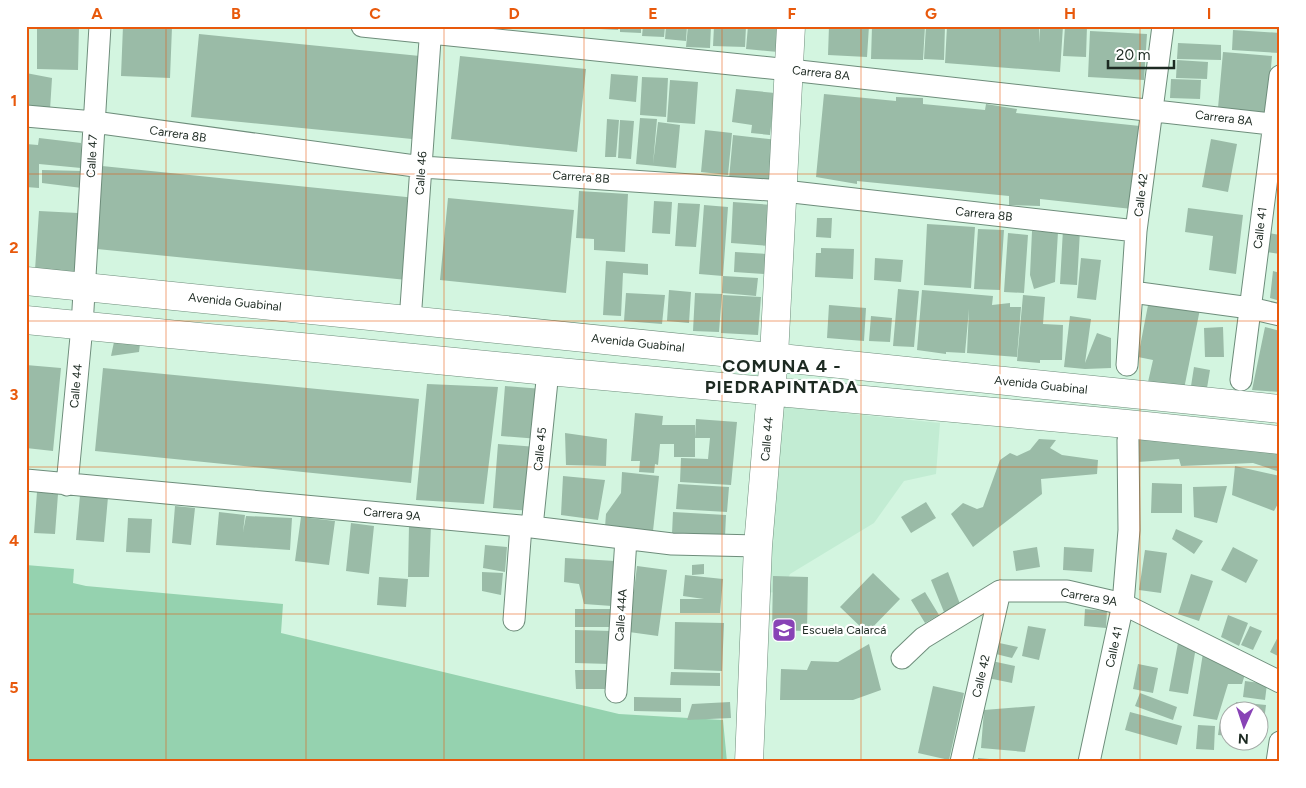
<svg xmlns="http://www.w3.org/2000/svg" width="1306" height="788" font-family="Figtree,sans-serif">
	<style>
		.built { fill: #c2ecd3 }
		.green { fill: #95d2af }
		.building { fill: #9abba7 }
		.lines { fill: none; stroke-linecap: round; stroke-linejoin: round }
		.street-casing { stroke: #6e8d7b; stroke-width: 23 }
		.secondary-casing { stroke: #6e8d7b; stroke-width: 29 }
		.street { stroke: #fff; stroke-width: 21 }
		.secondary { stroke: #fff; stroke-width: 28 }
		.grid { fill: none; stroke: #e8590c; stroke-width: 1; stroke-opacity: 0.55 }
		.labels { text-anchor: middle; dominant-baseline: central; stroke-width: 4.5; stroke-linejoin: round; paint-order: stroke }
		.street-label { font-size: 12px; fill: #1d2a22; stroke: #fff }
		.poi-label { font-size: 12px; fill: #1d2a22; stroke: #fff; text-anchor: start }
		.district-label { font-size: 18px; font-weight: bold; letter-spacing: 1px; fill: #1d2a22; stroke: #fff }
		.neatline { fill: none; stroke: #e8590c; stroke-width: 2 }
		.grid-label { font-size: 16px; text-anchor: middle; font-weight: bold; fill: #e8590c }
	</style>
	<rect width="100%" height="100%" fill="#d3f5e0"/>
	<path class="built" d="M775 406 940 423 936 474 904 481 874 523 790 574 782 592 759 593Z"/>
	<path class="green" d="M26 565 74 569 73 583 86 586 283 604 281 633 619 714 723 720 727 762H26Z"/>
	<path class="building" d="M37 26H79L78 70 37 69Z
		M123 26 172 27 170 78 121 76Z
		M599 26H619L618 30 599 29Z
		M620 26H641V33L620 32Z
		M643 26H665L664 37 642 36Z
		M666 26H687L686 41 665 39Z
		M688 26H711L710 48 686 47Z
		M714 26H746L745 47 713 46Z
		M748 26H780L778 52 746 49Z
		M829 26H869L867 57 828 55Z
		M872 26H925L923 60 871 59Z
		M926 26H945L944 60 924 59Z
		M947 26H1039V43L1040 26H1063L1060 72 945 63Z
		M1065 26H1087L1086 57 1063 56Z
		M1233 30 1280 33V53L1232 50Z
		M1090 31 1147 34 1144 80 1088 77Z
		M199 34 420 56 412 139 191 117Z
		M1178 43 1221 45V60L1177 59Z
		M1223 52 1272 56 1267 113 1218 108Z
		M460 56 586 69 577 152 451 139Z
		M1177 60 1208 62 1207 79 1176 78Z
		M26 73 52 78 50 110 26 109Z
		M611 74 638 76 636 102 609 99Z
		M642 77 668 78 666 117 640 115Z
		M1171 79 1201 80 1200 99 1170 98Z
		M670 80 698 82 695 124 667 122Z
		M736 89 775 93 770 135 751 133 752 125 732 122Z
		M824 94 896 101V97L923 98V104L985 110 986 104 1017 109 1016 113 1140 126 1132 209 1040 199V206L1009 205V196L857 181V184L816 177Z
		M640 118 657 119 653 164 658 122 680 125 676 168 636 164Z
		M607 119 619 120 616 157H605Z
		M620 120 634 121 631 159 618 158Z
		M705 130 732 133 728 175 701 172Z
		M733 135 778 140 773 183 729 179Z
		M39 138 81 143V168L39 164V188L26 187V144L38 145Z
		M1211 139 1237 144 1228 192 1202 187Z
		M102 166 416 198 407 280 97 249Z
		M42 170 83 171 82 188 42 183Z
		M579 191 628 194 625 252 594 250V239L576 238Z
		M448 198 574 210 566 293 440 280Z
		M654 201 672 202 670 234 652 233Z
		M733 202 773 205 770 246 731 243Z
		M678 203 700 204 696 247 675 246Z
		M704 205 728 207 723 276 699 274Z
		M1188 208 1243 215 1236 274 1209 270 1213 236 1185 232Z
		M39 211 78 213 75 272 35 270Z
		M817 218H832L831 238 816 237Z
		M927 224 975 227 971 288 924 285Z
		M978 229 1004 230 1000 290 974 289Z
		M1063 229 1080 230 1077 285 1060 284Z
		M1032 231 1058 232 1055 282 1034 289 1030 275Z
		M1008 233 1028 235 1024 293 1004 292Z
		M1269 233 1280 235V254L1266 252Z
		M821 248 854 249 853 279 815 277 816 253H821Z
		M735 252 767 254 766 274 734 272Z
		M875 258 903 260 901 282 874 280Z
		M1081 258 1101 260 1096 300 1077 298Z
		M606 261 648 264V275L623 273 621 316 603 315Z
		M1273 271 1280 273V301L1270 298Z
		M723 276 758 278 756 296 722 293Z
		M898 289 919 291 914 347 893 346Z
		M669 290 691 292 689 323 667 321Z
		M922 290 993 296 992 305 1010 303V307H1021L1017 357 967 353 969 309 965 353 946 352V354L917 350Z
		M626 293 665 295 662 324 624 321Z
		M695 293 722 294 719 332 693 331Z
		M723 295 761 297 758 335 721 333Z
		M1023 295 1045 297 1043 324 1063 325 1062 360H1040V363L1017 361Z
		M1149 300 1200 309 1184 389 1148 382 1153 360 1138 357Z
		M829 305 866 308 864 341 827 338Z
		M871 316 892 318 890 342 869 341Z
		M1070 316 1091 319 1085 363 1097 333 1111 338V368L1085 369 1064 367Z
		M1223 327 1224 357H1205L1204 328Z
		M1265 327 1280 331V392L1252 390Z
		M114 342 140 344 139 352 111 356Z
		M26 365 61 368 53 451 26 448Z
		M1194 367 1210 370 1207 388 1191 386Z
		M103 368 419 399 411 483 95 451Z
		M427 384 498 387 484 504 416 500Z
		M505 386 543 389 539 439 501 436Z
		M635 413 663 416 662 425H695V457H674V444H660L658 465 655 464 654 473 639 472 640 461H631Z
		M696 419 737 422 731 485 680 482 681 458 708 459 710 438H695Z
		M565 433 607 439 606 466 566 465Z
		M1137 435 1280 448V472L1253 463 1181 466 1179 459 1138 462Z
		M1039 439 1056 440 1050 448 1062 455 1098 460 1097 474 1041 479 1042 494 973 547 951 514 963 503 977 509 983 507 1000 460 1010 453 1017 456 1030 450Z
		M498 444 537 447 532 511 493 508Z
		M1235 466 1280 476V500L1274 511 1232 495Z
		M622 472 659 476 653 531 605 527 606 514 621 493Z
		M563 476 605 480 598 520 561 515Z
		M1152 483 1182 484V513H1151Z
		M678 484 729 487 727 512 676 509Z
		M1227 486 1217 523 1194 517 1193 487Z
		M37 492 58 494 55 534 34 533Z
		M80 495 108 497 104 542 76 540Z
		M926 502 936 518 911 533 901 517Z
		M175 506 195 508 191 545 172 543Z
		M219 512 245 515 243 532 246 516 292 518 290 550 216 545Z
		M673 512 726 515 725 537 672 534Z
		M301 517 335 521 329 565 295 561Z
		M128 518 152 519 150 553 126 552Z
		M351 523 374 526 369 574 346 571Z
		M409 525H431L429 577H408Z
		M1176 529 1203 541 1194 554 1172 539Z
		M485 545 507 547 505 572 483 568Z
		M1037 547 1040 567 1016 571 1013 551Z
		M1064 547 1094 549 1092 572 1063 570Z
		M1233 547 1258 560 1246 583 1221 570Z
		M1145 550 1167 553 1161 593 1139 590Z
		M565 558 615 561 612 606 584 604 579 584 564 582Z
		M704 564V574L692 575V565Z
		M637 566 667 570 658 636 629 632Z
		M482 572 503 573 501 595 482 591Z
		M948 572 960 604 944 612 931 580Z
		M873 573 900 599 867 633 840 607Z
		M1191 574 1213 581 1199 621 1178 614Z
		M685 575 723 579 720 613H680V599H704L683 596Z
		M773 576 808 577 807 631 772 630Z
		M379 577 408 579 406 607 377 605Z
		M925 592 939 615 925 623 911 600Z
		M575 609H611V627H575Z
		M1085 609 1107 611 1106 628 1084 626Z
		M1228 615 1248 623 1239 646 1221 637Z
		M675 622 724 623 722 671 674 669Z
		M1028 626 1046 629 1039 660 1022 656Z
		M1250 626 1262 631 1253 650 1241 645Z
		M575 630 612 631 610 664 575 663Z
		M1280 633V657L1270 652Z
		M990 641 1018 647 1012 658 988 652Z
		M1178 643 1196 647 1188 694 1169 691Z
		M869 644 881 690 853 700H780L781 669 807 670 811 661 838 662Z
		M1203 653 1245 674 1242 684H1228L1217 720 1193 716Z
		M987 660 1015 666 1012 683 983 677Z
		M1138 664 1158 668 1153 693 1133 689Z
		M575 670H610V689H576Z
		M671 672 720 673V686L670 685Z
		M1245 681 1267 684 1265 700 1243 697Z
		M933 686 964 693 949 760 918 753Z
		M1140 693 1177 707 1173 720 1135 706Z
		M634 697 681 698V712L634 711Z
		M730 702 731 718 687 720 692 704Z
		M1236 702 1266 705 1264 721H1258V710H1235Z
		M1035 706 1025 752 981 748 984 710Z
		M1130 712 1182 726 1177 745 1125 730Z
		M1220 721 1228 722V736L1218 735Z
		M1198 725 1215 726 1214 750 1196 749Z
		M978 758 1001 760V762H978Z"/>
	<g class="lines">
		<g class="street-casing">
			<path id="street" d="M362 26 790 70 1280 125
				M26 116 94 122 422 167 784 191 1136 231
				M1132 292 1250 308 1280 315
				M410 321 431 26
				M1127 365 1136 231 1163 26
				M1241 380 1280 76
				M26 480 532 527 672 544 758 546
				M67 485 82 326 100 26
				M532 527 548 371
				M514 620 521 526
				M902 658 923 638 1000 591H1067L1123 604 1280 682
				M616 692 626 539
				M961 762 1000 591
				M1089 762 1123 604 1129 530 1128 440
				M1277 762 1280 742"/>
		</g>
		<g class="secondary-casing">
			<path id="secondary" d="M26 281 1280 409
				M26 320 548 371 1127 424 1280 440
				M749 762 758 546 774 356 791 26"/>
		</g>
		<use href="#street" class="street"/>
		<use href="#secondary" class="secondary"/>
	</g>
	<path class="grid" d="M166 26V762M306 26V762M444 26V762M584 26V762M722 26V762M861 26V762M1000 26V762M1140 26V762M26 174H1280M26 321H1280M26 467H1280M26 614H1280"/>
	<defs>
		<g id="school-square" transform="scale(1.25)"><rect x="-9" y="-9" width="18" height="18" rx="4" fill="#8843b6" stroke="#fff"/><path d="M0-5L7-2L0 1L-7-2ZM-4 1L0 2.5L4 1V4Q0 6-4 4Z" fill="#fff"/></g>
	</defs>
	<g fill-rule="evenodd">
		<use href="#school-square" x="784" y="630"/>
	</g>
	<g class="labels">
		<g class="street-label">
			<text transform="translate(821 73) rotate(6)">Carrera 8A</text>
			<text transform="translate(1224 118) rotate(7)">Carrera 8A</text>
			<text transform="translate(178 134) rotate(8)">Carrera 8B</text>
			<text transform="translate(92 156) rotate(-87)">Calle 47</text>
			<text transform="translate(421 173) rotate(-86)">Calle 46</text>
			<text transform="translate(581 177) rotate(4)">Carrera 8B</text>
			<text transform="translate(1141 195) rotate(-83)">Calle 42</text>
			<text transform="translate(984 214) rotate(6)">Carrera 8B</text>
			<text transform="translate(1260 228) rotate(-83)">Calle 41</text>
			<text transform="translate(235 302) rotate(6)">Avenida Guabinal</text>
			<text transform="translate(638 343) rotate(6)">Avenida Guabinal</text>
			<text transform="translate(1041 385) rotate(6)">Avenida Guabinal</text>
			<text transform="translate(76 386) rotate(-85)">Calle 44</text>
			<text transform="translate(767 439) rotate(-85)">Calle 44</text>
			<text transform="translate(540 449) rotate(-84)">Calle 45</text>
			<text transform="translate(392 514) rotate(5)">Carrera 9A</text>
			<text transform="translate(1089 597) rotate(10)">Carrera 9A</text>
			<text transform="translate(621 615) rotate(-86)">Calle 44A</text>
			<text transform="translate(1114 647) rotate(-78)">Calle 41</text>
			<text transform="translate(981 676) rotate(-77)">Calle 42</text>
		</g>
		<g class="poi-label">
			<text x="802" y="630">Escuela Calarcá</text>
		</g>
		<g class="district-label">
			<text x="782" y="366">COMUNA 4 -<tspan x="782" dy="21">PIEDRAPINTADA</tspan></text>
		</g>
	</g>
	<rect width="1306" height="788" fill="none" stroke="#ffffff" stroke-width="55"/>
	<g transform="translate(1244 726) rotate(183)"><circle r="24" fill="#ffffff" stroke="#a5aaa7"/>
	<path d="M0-4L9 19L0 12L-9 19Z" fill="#8843b6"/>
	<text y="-8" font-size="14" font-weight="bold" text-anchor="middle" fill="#1d2a22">N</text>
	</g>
	<path d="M1108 60v8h66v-8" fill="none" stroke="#1d2a22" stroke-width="2.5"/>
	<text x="1116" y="60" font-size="15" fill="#1d2a22" stroke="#ffffff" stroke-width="4" paint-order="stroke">20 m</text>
	<rect x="28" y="28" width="1250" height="732" class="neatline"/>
	<g class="grid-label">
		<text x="97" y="19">A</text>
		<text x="236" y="19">B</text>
		<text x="375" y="19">C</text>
		<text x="514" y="19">D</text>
		<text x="653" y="19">E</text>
		<text x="792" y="19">F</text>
		<text x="931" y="19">G</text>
		<text x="1070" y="19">H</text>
		<text x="1209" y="19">I</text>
		<text x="14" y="106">1</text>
		<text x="14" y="253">2</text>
		<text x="14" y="400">3</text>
		<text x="14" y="546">4</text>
		<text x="14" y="693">5</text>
	</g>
</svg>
